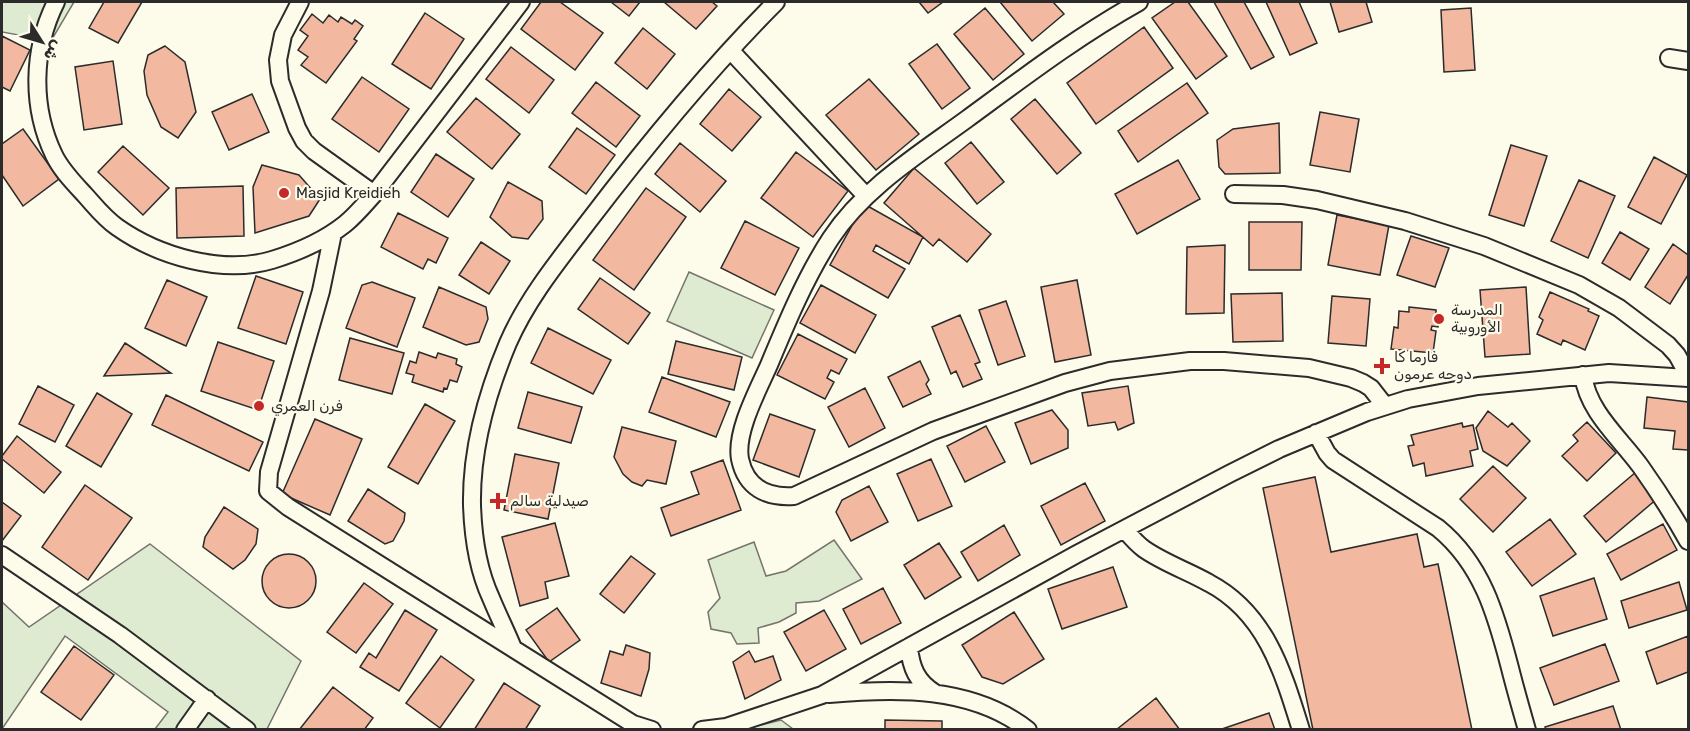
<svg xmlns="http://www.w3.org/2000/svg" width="1690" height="731" font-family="Rubik,Vazirmatn,sans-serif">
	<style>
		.green { fill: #deebd1; stroke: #74746e; stroke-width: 1.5 }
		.building { fill: #f2b8a0; stroke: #2b2b2b; stroke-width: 1.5 }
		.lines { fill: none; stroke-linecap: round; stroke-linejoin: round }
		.street-casing { stroke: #2b2b2b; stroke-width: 20 }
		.street { stroke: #fdfbea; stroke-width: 16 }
		.poi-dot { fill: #c62828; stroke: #fdfbea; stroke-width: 2 }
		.labels { text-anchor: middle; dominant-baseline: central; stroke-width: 4.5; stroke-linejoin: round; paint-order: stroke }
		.poi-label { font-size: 15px; fill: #2b2b2b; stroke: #fdfbea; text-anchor: start }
	</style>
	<rect width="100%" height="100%" fill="#fdfbea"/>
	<path class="green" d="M2 2H74L51 41 2 32Z
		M689 272 774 310 752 358 667 321Z
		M834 540 862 579 819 601 796 603V613L779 622 758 628 759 643 737 644 731 633 711 629 708 612 720 598 708 560 754 542 766 576 786 571Z
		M150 544 301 661 267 729H155L168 712 65 636 2 729V602L29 627Z
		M781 720 793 729 741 730Z"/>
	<path class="building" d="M104 2H142L118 43 89 28Z
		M541 2H560L603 33 575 70 521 29Z
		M611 2H640L629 16Z
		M664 2H712L717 6 696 29Z
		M919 2H943L928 13Z
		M1000 2H1053L1064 14 1032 41Z
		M1175 2H1188L1227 56 1196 79 1152 18Z
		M1214 2H1244L1274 57 1251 69Z
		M1266 2H1299L1317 43 1290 55Z
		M1330 2H1366L1372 22 1339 32Z
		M985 8 1024 54 993 80 954 34Z
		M1471 8 1475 70 1444 72 1441 10Z
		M425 13 464 39 431 89 392 64Z
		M312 14 323 23 329 15 338 22 341 17 352 24 355 20 363 26 354 39 357 41 326 83 301 65 308 57 298 50 308 36 300 30Z
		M1144 27 1173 68 1096 124 1067 83Z
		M643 28 675 54 647 89 615 63Z
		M2 36 30 50 10 91 2 87Z
		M937 44 970 88 942 109 909 64Z
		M165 46 185 62 196 112 178 138 161 127 147 95 144 71 148 55Z
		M511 47 554 80 529 113 486 79Z
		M113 61 122 124 84 130 75 67Z
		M362 77 409 109 379 152 332 119Z
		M869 79 919 134 876 170 826 115Z
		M596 82 640 116 616 147 572 113Z
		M1187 83 1208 113 1138 162 1118 131Z
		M729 89 761 117 732 151 700 124Z
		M252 94 269 132 229 150 212 112Z
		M476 98 520 134 492 169 447 132Z
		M1035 99 1081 153 1057 174 1011 119Z
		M1320 112 1359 119 1350 172 1310 165Z
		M1279 123 1280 173 1225 174 1219 167 1217 140 1233 129Z
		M577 128 615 155 586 194 549 167Z
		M23 129 59 179 23 206 2 175V144Z
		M971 142 1004 182 977 204 945 163Z
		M680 143 726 181 700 212 655 174Z
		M1511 145 1547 156 1524 226 1489 215Z
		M123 146 169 188 143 215 98 172Z
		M796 152 848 191 813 237 761 198Z
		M436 154 474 179 448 217 411 192Z
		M1654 157 1687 175 1661 224 1628 207Z
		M1178 160 1200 199 1137 234 1115 194Z
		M262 165 299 175 320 199 309 216 255 233 253 187Z
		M914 168 991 234 967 262 939 239 933 246 884 203Z
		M1579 180 1615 196 1588 258 1551 241Z
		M508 182 542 201 543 219 528 239 512 237 490 217Z
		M243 186 244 236 177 238 176 188Z
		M646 188 686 217 634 290 593 260Z
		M864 204 923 237 909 264 876 245 873 251 905 269 888 298 830 265Z
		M398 213 448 238 436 263 428 259 423 269 381 247Z
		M1337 215 1389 225 1380 275 1328 265Z
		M745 221 799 248 775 295 721 268Z
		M1249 222H1302L1301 270H1249Z
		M1620 232 1649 249 1630 280 1602 263Z
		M1411 236 1449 248 1435 287 1397 275Z
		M481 242 510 261 489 294 459 275Z
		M1673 244 1688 255V275L1670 304 1645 287Z
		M1225 245 1224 313 1186 314 1187 247Z
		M256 276 303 292 286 344 238 328Z
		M600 278 650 313 628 344 578 309Z
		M167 280 207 297 186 346 145 328Z
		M1077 280 1091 355 1055 362 1041 287Z
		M372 282 415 298 397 347 346 328 362 285Z
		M821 285 876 315 855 353 800 323Z
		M439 287 486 307 488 319 479 342 466 345 423 327Z
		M1526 287 1530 354 1485 357 1480 290Z
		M1550 292 1589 309 1588 311 1599 316 1585 350 1563 340 1561 345 1537 334 1543 320 1539 317Z
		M1282 293 1283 341 1233 342 1231 294Z
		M1332 296 1370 299 1366 346 1328 343Z
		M1006 301 1025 356 998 365 979 310Z
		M1409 307 1436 310V318H1439L1438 327 1432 326 1431 330 1436 331 1433 353 1391 349 1394 327 1398 328 1399 311 1409 312Z
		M960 315 980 362 975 364 982 379 963 387 956 371 951 374 932 327Z
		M548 328 611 360 593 394 531 363Z
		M798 334 847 359 839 374 831 370 827 378 834 382 825 399 777 375Z
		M350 338 404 353 392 394 339 380Z
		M676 341 742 357 734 390 668 374Z
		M218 342 274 361 258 410 201 391Z
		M125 343 171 373 104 376Z
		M419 352 436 358 438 353 457 359 456 364 462 367 457 382 450 380 447 389 444 388 443 392 412 382 414 375 406 373 410 361 416 363Z
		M920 361 929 380 926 384 931 394 903 407 888 377Z
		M662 377 730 402 716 437 649 412Z
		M38 386 74 405 55 442 19 424Z
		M1128 386 1134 423 1118 430 1115 422 1088 426 1082 393Z
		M865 388 885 428 849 447 828 407Z
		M528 392 582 407 571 443 518 428Z
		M97 393 132 414 101 467 66 446Z
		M166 395 263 442 249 471 152 425Z
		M1647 397 1688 402V450L1673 449 1675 431 1644 428Z
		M425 404 455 421 418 484 388 467Z
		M1052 410 1068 430V448L1031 464 1015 423Z
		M1488 411 1508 427 1512 423 1530 441 1507 466 1483 451 1476 428Z
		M770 414 815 430 799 477 753 460Z
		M315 419 362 439 330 515 282 494Z
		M1587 422 1616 453 1587 481 1562 456 1578 441 1573 435Z
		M1462 423 1463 427 1473 425 1478 449 1470 451 1473 466 1426 476 1424 463 1413 466 1408 446 1414 445 1411 435Z
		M986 426 1005 462 965 482 947 446Z
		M622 427 676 441 666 484 647 480 642 486 632 482 623 474 614 457Z
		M17 436 61 472 44 493 2 459V456Z
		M515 454 559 463 548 519 504 510Z
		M931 459 952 506 918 521 897 474Z
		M723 460 741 510 671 536 661 508 699 494 691 472Z
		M1493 466 1526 498 1493 532 1460 499Z
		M1636 472 1658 498 1606 542 1584 516Z
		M1315 477 1331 552 1417 534 1424 567 1438 564 1472 730H1313L1263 488Z
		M1085 483 1105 521 1061 545 1041 506Z
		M85 485 132 518 88 580 42 547Z
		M869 486 888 522 851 541 836 512 842 500Z
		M368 489 405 513 404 521 393 541 385 544 348 521Z
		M2 502 21 516 2 541Z
		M224 507 258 529 256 544 245 560 233 569 203 547 205 537Z
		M1550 519 1576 554 1532 586 1506 552Z
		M555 523 569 576 545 582 548 598 520 606 502 537Z
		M1663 524 1677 550 1621 580 1607 554Z
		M1004 525 1020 555 978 581 961 552Z
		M939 543 961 577 925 599 904 565Z
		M262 581a27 27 0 1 1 54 0a27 27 0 1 1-54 0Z
		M631 556 655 574 624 613 600 594Z
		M1113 567 1127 607 1062 629 1048 589Z
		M1594 578 1607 619 1553 636 1540 596Z
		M1679 582 1687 610 1629 628 1621 601Z
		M364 583 393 604 356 653 327 632Z
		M883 588 901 623 861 644 843 609Z
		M557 608 580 640 549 662 526 630Z
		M405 610 437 630 399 691 360 667 369 653 376 658Z
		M824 610 846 649 806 671 784 632Z
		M1014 612 1044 659 1003 684 982 677 962 645Z
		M1688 636V672L1657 684 1646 652Z
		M1605 644 1619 681 1554 705 1540 668Z
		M626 645 650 653 649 669 641 696 601 683 610 651 623 655Z
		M74 646 114 675 81 720 41 692Z
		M749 651 755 662 773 656 781 680 745 699 733 662Z
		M441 656 474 680 440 728 406 703Z
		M504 683 540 706 525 730H474Z
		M333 687 373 718 364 730H299Z
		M1156 698 1180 730H1116Z
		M1613 706 1621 730H1546L1545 727Z
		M1269 713 1275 730H1219Z
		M885 720 942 721V730H885Z"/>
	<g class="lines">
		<g class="street-casing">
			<path id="street" d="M56 2C32 50 31 107 54 155 61 170 74 183 85 195 95 206 104 218 117 227 158 256 222 275 272 260 298 252 325 240 345 224 356 215 365 204 374 194L521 2
				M300 2 283 35 278 60 280 81 297 128 304 141 314 151 374 194
				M1139 2C1078 36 1023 78 967 119 919 154 864 188 831 238 806 276 786 324 769 365 758 390 735 432 740 459 746 488 767 498 794 496L933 431 1065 383 1110 371 1190 361H1224L1309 368 1351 378 1363 383 1371 388 1385 406
				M731 51 866 196
				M1669 58 1688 61
				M1234 194 1283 195 1317 200 1405 221 1484 246 1579 285 1619 308 1668 345 1677 355 1688 375
				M333 233 321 291 269 472 268 491 288 507 633 724 652 730
				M1583 375C1588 412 1620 438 1641 467 1658 491 1674 516 1688 541
				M1316 433 1327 453 1333 460 1438 528C1482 564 1496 614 1510 668 1515 688 1521 709 1527 730
				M1125 530C1131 537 1137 544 1144 549 1164 563 1188 571 1209 583 1266 613 1283 672 1301 730
				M2 555 120 635 247 730
				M909 647C911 668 917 682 935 693
				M513 648C506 631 498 615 491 598 478 570 473 536 472 505 471 451 487 393 508 343 527 299 559 260 588 222 646 146 708 70 776 2
				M829 694C896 688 972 686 1028 730
				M185 730 207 699
				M702 730 726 727 822 695 1077 554 1229 474 1279 449 1367 412 1408 399 1478 386 1609 373 1688 378"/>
		</g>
		<use href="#street" class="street"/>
	</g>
	<g class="poi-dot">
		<circle cx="284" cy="193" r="6"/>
		<circle cx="1439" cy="319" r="6"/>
		<path d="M1379 357h6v6h6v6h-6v6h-6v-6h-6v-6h6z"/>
		<circle cx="259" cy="406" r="6"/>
		<path d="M495 492h6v6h6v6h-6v6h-6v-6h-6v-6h6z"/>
	</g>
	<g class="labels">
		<g class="poi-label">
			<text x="296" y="193">Masjid Kreidieh</text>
			<text x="1451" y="310">المدرسة<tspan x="1451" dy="17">الأوروبية</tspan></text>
			<text x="1394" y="357">فارما كا<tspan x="1394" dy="17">دوحه عرمون</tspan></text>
			<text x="271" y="406">فرن العمري</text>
			<text x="510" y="501">صيدلية سالم</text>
		</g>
	</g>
	<rect width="1690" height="731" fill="none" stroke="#2b2b2b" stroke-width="6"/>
	<g transform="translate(42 42) rotate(127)" stroke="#fdfbea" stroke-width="4.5" paint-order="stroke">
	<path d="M0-4.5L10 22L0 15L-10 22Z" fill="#2b2b2b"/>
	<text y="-9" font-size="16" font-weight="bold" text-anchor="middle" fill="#2b2b2b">ش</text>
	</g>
</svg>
